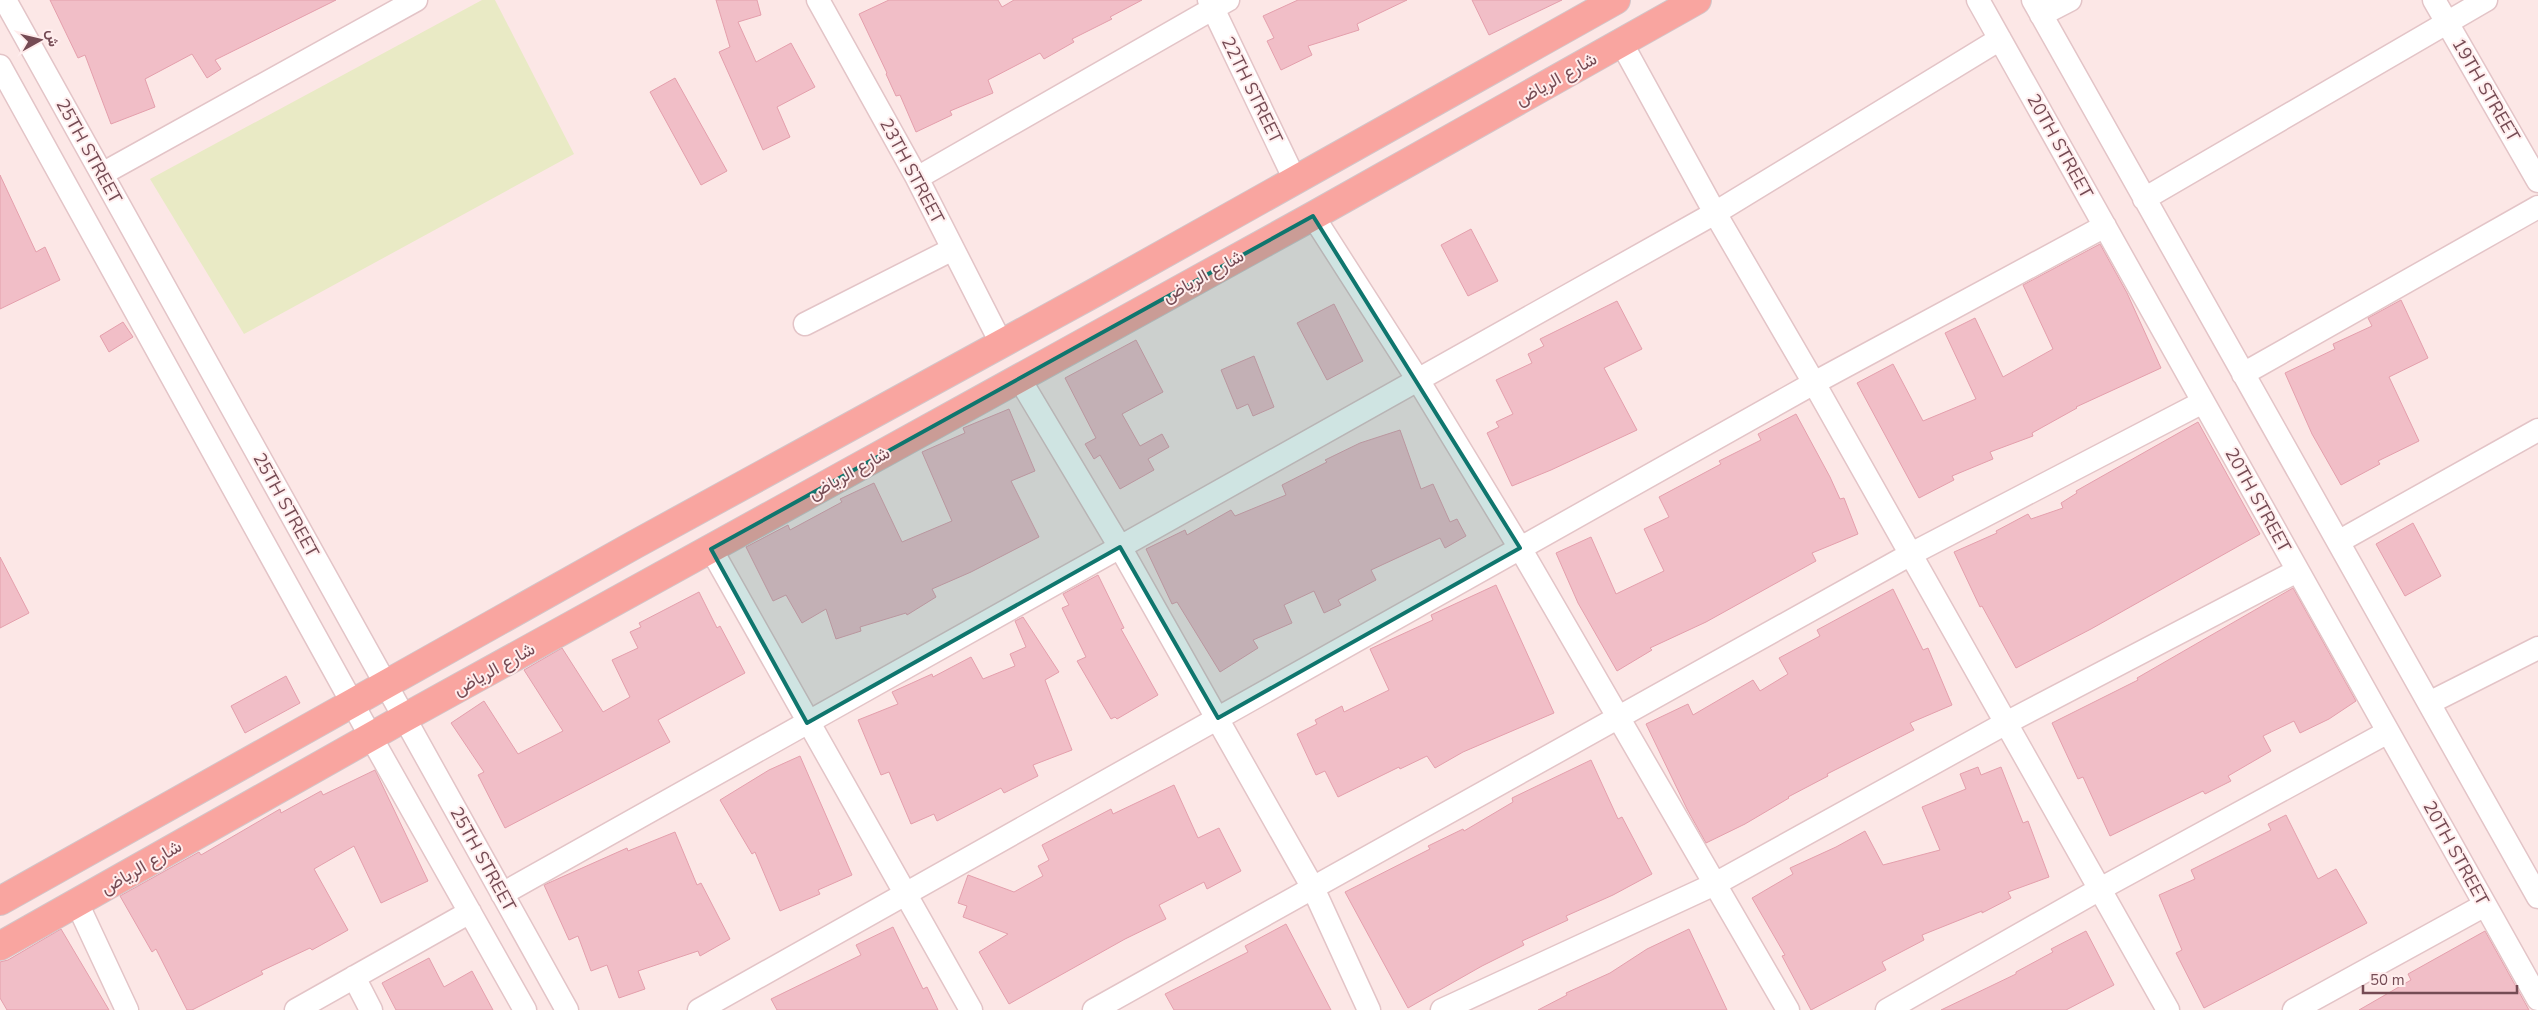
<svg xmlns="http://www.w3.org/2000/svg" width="2538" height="1010" font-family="'Nunito Sans',Vazirmatn,sans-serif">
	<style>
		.green { fill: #e9eac5 }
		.building { fill: #f1bec7; stroke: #e49fac }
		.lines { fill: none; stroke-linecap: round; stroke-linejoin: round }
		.minor-casing { stroke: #e3c4c7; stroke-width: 25 }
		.major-casing { stroke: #d3c5c8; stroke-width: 30 }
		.minor { stroke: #fff; stroke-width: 22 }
		.major { stroke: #f9a5a0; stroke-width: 28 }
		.marked { fill: #0f766e; fill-opacity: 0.2; stroke: #0f766e; stroke-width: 4; stroke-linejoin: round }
		.labels { text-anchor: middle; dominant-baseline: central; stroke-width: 4; stroke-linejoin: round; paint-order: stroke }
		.street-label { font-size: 18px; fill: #754b54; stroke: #ffeded }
	</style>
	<rect width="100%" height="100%" fill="#fce7e6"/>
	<path class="green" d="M482 0H495L574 154 244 334 150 179Z"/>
	<path class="building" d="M50 0H336L215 60 221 69 207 78 192 54 145 79 155 107 111 124 85 55 78 58Z
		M716 0H757L761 15 738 22 756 62 791 43 815 87 777 107 790 137 763 150 719 52 730 47Z
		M889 0H998L1002 7 1014 0H1142L1110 17 1112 19 1072 39 1074 42 1044 59 1040 53 988 80 993 93 950 111 952 115 916 132 900 95 896 96 886 74 887 73 859 14Z
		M1298 0H1407L1357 24 1359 30 1308 46 1312 55 1281 70 1267 41 1274 38 1263 16Z
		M1472 0H1562L1489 35Z
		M675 78 727 171 701 185 650 92Z
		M0 175 36 252 45 247 60 280 0 309Z
		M1471 229 1498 281 1468 296 1441 245Z
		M2100 244 2127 293 2161 368 2076 407 2077 408 2032 433 2033 436 1990 452 1993 459 1952 476 1954 480 1919 498 1857 383 1893 364 1923 421 1976 399 1945 333 1975 318 2003 377 2053 349 2023 285Z
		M2401 300 2428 358 2389 377 2419 441 2378 461 2380 464 2341 485 2312 434 2285 373 2335 349 2333 344 2372 326 2368 318Z
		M1617 301 1642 349 1604 368 1637 430 1551 470 1512 486 1487 433 1499 427 1496 422 1513 414 1496 380 1532 363 1528 354 1544 346 1540 339Z
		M1334 304 1363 361 1327 380 1297 323Z
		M123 322 133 337 109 352 100 336Z
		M1136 340 1163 392 1122 414 1140 446 1162 434 1169 447 1148 459 1154 470 1120 489 1100 455 1094 459 1085 444 1096 438 1065 378Z
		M1254 356 1274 407 1253 416 1248 404 1237 409 1221 370Z
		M1009 409 1035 471 1011 481 1039 537 971 572 932 589 936 597 907 615 906 613 860 627 861 631 836 639 826 609 802 623 786 595 773 601 746 547 788 525 790 530 842 502 840 499 874 483 902 542 952 521 922 452 965 433 963 428Z
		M1796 414 1830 477 1840 499 1844 498 1858 534 1812 553 1816 561 1706 622 1650 648 1652 650 1617 671 1578 603 1556 553 1591 537 1616 594 1664 571 1644 529 1669 517 1659 497 1721 464 1719 461 1761 440 1758 434Z
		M2198 422 2260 534 2091 629 2016 668 1982 606 1980 607 1954 552 1997 533 1996 531 2028 514 2031 519 2063 508 2061 503 2077 493 2076 491Z
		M1400 430 1421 489 1433 484 1450 522 1457 519 1466 536 1445 548 1440 538 1371 570 1376 580 1338 600 1341 605 1324 613 1314 591 1284 605 1292 623 1253 640 1258 648 1220 672 1177 602 1172 604 1146 549 1185 530 1187 535 1231 510 1235 516 1286 495 1282 485 1327 462 1325 460 1360 443Z
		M2413 523 2441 576 2405 596 2376 544Z
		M0 557 29 613 0 628Z
		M1098 575 1124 628 1121 629 1158 695 1117 719 1115 717 1111 719 1077 661 1086 657 1062 608 1069 605 1063 594Z
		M1496 585 1554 713 1463 752 1435 768 1427 756 1400 769 1399 767 1338 797 1325 771 1316 775 1297 734 1317 724 1315 720 1342 706 1344 712 1389 690 1370 649 1433 620 1431 615Z
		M2293 588 2356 701 2329 719 2300 733 2294 721 2263 736 2271 751 2228 776 2231 781 2205 794 2203 791 2110 836 2083 777 2078 779 2052 723 2138 680 2137 678Z
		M1893 589 1923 650 1928 648 1952 705 1910 723 1914 730 1827 774 1828 776 1788 797 1789 798 1745 824 1706 843 1687 809 1646 724 1688 704 1693 715 1753 680 1760 691 1788 674 1779 658 1820 636 1817 630Z
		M699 592 717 628 720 626 745 673 658 720 670 742 505 828 478 775 484 772 451 723 484 701 518 754 563 731 524 670 562 648 603 712 630 697 612 660 638 648 630 632 641 627 639 623Z
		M1023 617 1059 672 1045 680 1072 750 1033 765 1038 776 1004 793 1001 788 937 821 934 814 911 824 889 772 881 775 858 720 898 704 892 692 932 674 933 677 971 657 983 679 1015 666 1010 654 1026 647 1015 621Z
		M286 676 300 703 245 733 231 706Z
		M800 756 852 875 818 890 820 894 780 911 755 852 752 854 720 800 769 770Z
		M1591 760 1618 819 1622 817 1652 874 1613 895 1566 916 1568 920 1522 941 1524 945 1482 966 1408 1008 1345 892 1430 849 1428 846 1463 829 1464 831 1513 802 1512 798Z
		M1978 767 1981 775 2001 767 2023 823 2028 821 2049 877 2008 892 2011 898 1982 913V911L1922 935 1924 940 1882 962 1886 970 1811 1010 1782 956 1785 955 1752 898 1793 874 1790 868 1836 847 1865 831 1883 865 1940 850 1922 807 1966 789 1960 774Z
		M375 770 428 881 381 903 354 846 314 869 348 930 312 950 310 948 261 971 263 974 192 1010H187L156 949 152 952 120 896 199 852 201 855 280 809 281 813 321 791 323 795Z
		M1174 785 1198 838 1219 828 1241 871 1207 889 1204 882 1159 905 1166 919 1125 939 1009 1004 979 952 1008 934 963 917 967 906 958 903 968 875 1014 892 1043 876 1038 866 1049 860 1042 845 1111 809 1113 814Z
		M2286 815 2318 879 2336 869 2367 923 2204 1008 2176 953 2182 950 2159 895 2195 879 2191 870 2271 830 2268 824Z
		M675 832 697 885 701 883 730 939 700 956 698 951 638 971 645 989 619 998 607 965 591 971 578 936 569 940 544 885 627 848 628 851Z
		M1286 924 1331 1010H1174L1165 994 1248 952 1245 946Z
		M893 927 923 989 927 987 938 1010H777L771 999 861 955 856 945Z
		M61 929 109 1010H7L0 998V962L8 960Z
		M1689 929 1727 1010H1538L1567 995 1566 993 1610 973 1647 949Z
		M2086 931 2114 985 2066 1010H1941L2016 974V972L2053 952 2051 949Z
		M2485 931 2529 1010H2359L2411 980 2408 974Z
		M429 958 444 987 472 971 493 1010H396L382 983Z"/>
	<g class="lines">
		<g class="minor-casing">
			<path id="minor" d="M5 0 567 1010
				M818 0 917 178 1001 343
				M1209 0 1295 180
				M1978 0 2538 999
				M2033 0 2538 897
				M2434 0 2538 181
				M2041 15 2070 0
				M1621 42 1715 213 1814 383 2168 1010
				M0 66 371 737 525 1010
				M102 174 416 0
				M917 178 1228 0
				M2144 199 2486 0
				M1313 216 1418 380 1520 548 1788 1010
				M805 324 953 249
				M2243 374 2538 207
				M1019 378 1120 547 1313 888 1369 1010
				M2338 542 2538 430
				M711 549 971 1010
				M2429 703 2538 648
				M502 894 1715 213 2000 39
				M77 903 127 1010
				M354 977 371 1010
				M296 1010 470 912
				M699 1010 1814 383 2105 226
				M1094 1010 1911 554 2203 402
				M1442 1010 1715 884 2006 723 2297 571
				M1887 1010 2100 889 2388 732
				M2294 1010 2485 905"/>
		</g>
		<g class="major-casing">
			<path id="major" d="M0 901 634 545 1094 293 1616 0
				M0 946 404 718 1313 216 1697 0"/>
		</g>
		<use href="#minor" class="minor"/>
		<use href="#major" class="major"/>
	</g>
	<path class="marked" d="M1313 216 1520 548 1218 718 1120 547 807 723 711 549Z"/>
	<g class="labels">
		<g class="street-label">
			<text transform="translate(1556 79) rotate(-29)">شارع الرياض</text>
			<text transform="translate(1252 90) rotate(64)">22TH STREET</text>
			<text transform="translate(2486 90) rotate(60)">19TH STREET</text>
			<text transform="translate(2060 146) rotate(61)">20TH STREET</text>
			<text transform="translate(89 151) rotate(61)">25TH STREET</text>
			<text transform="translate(912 171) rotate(62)">23TH STREET</text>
			<text transform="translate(1203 276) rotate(-29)">شارع الرياض</text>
			<text transform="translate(849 473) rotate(-29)">شارع الرياض</text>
			<text transform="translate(2258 500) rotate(61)">20TH STREET</text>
			<text transform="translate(286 505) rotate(61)">25TH STREET</text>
			<text transform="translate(494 669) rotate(-29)">شارع الرياض</text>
			<text transform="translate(2456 853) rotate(61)">20TH STREET</text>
			<text transform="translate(483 859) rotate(61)">25TH STREET</text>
			<text transform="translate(141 867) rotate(-30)">شارع الرياض</text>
		</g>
	</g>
	<g transform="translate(40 40) rotate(82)" stroke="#ffeded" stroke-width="4" paint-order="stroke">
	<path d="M0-4L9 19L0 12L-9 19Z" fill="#754b54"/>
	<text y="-8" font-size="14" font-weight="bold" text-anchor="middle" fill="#754b54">ش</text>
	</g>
	<path d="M2363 985v8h154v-8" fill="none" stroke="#754b54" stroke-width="2.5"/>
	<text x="2370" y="985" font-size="15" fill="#754b54" stroke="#ffeded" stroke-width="4" paint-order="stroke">50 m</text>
</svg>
